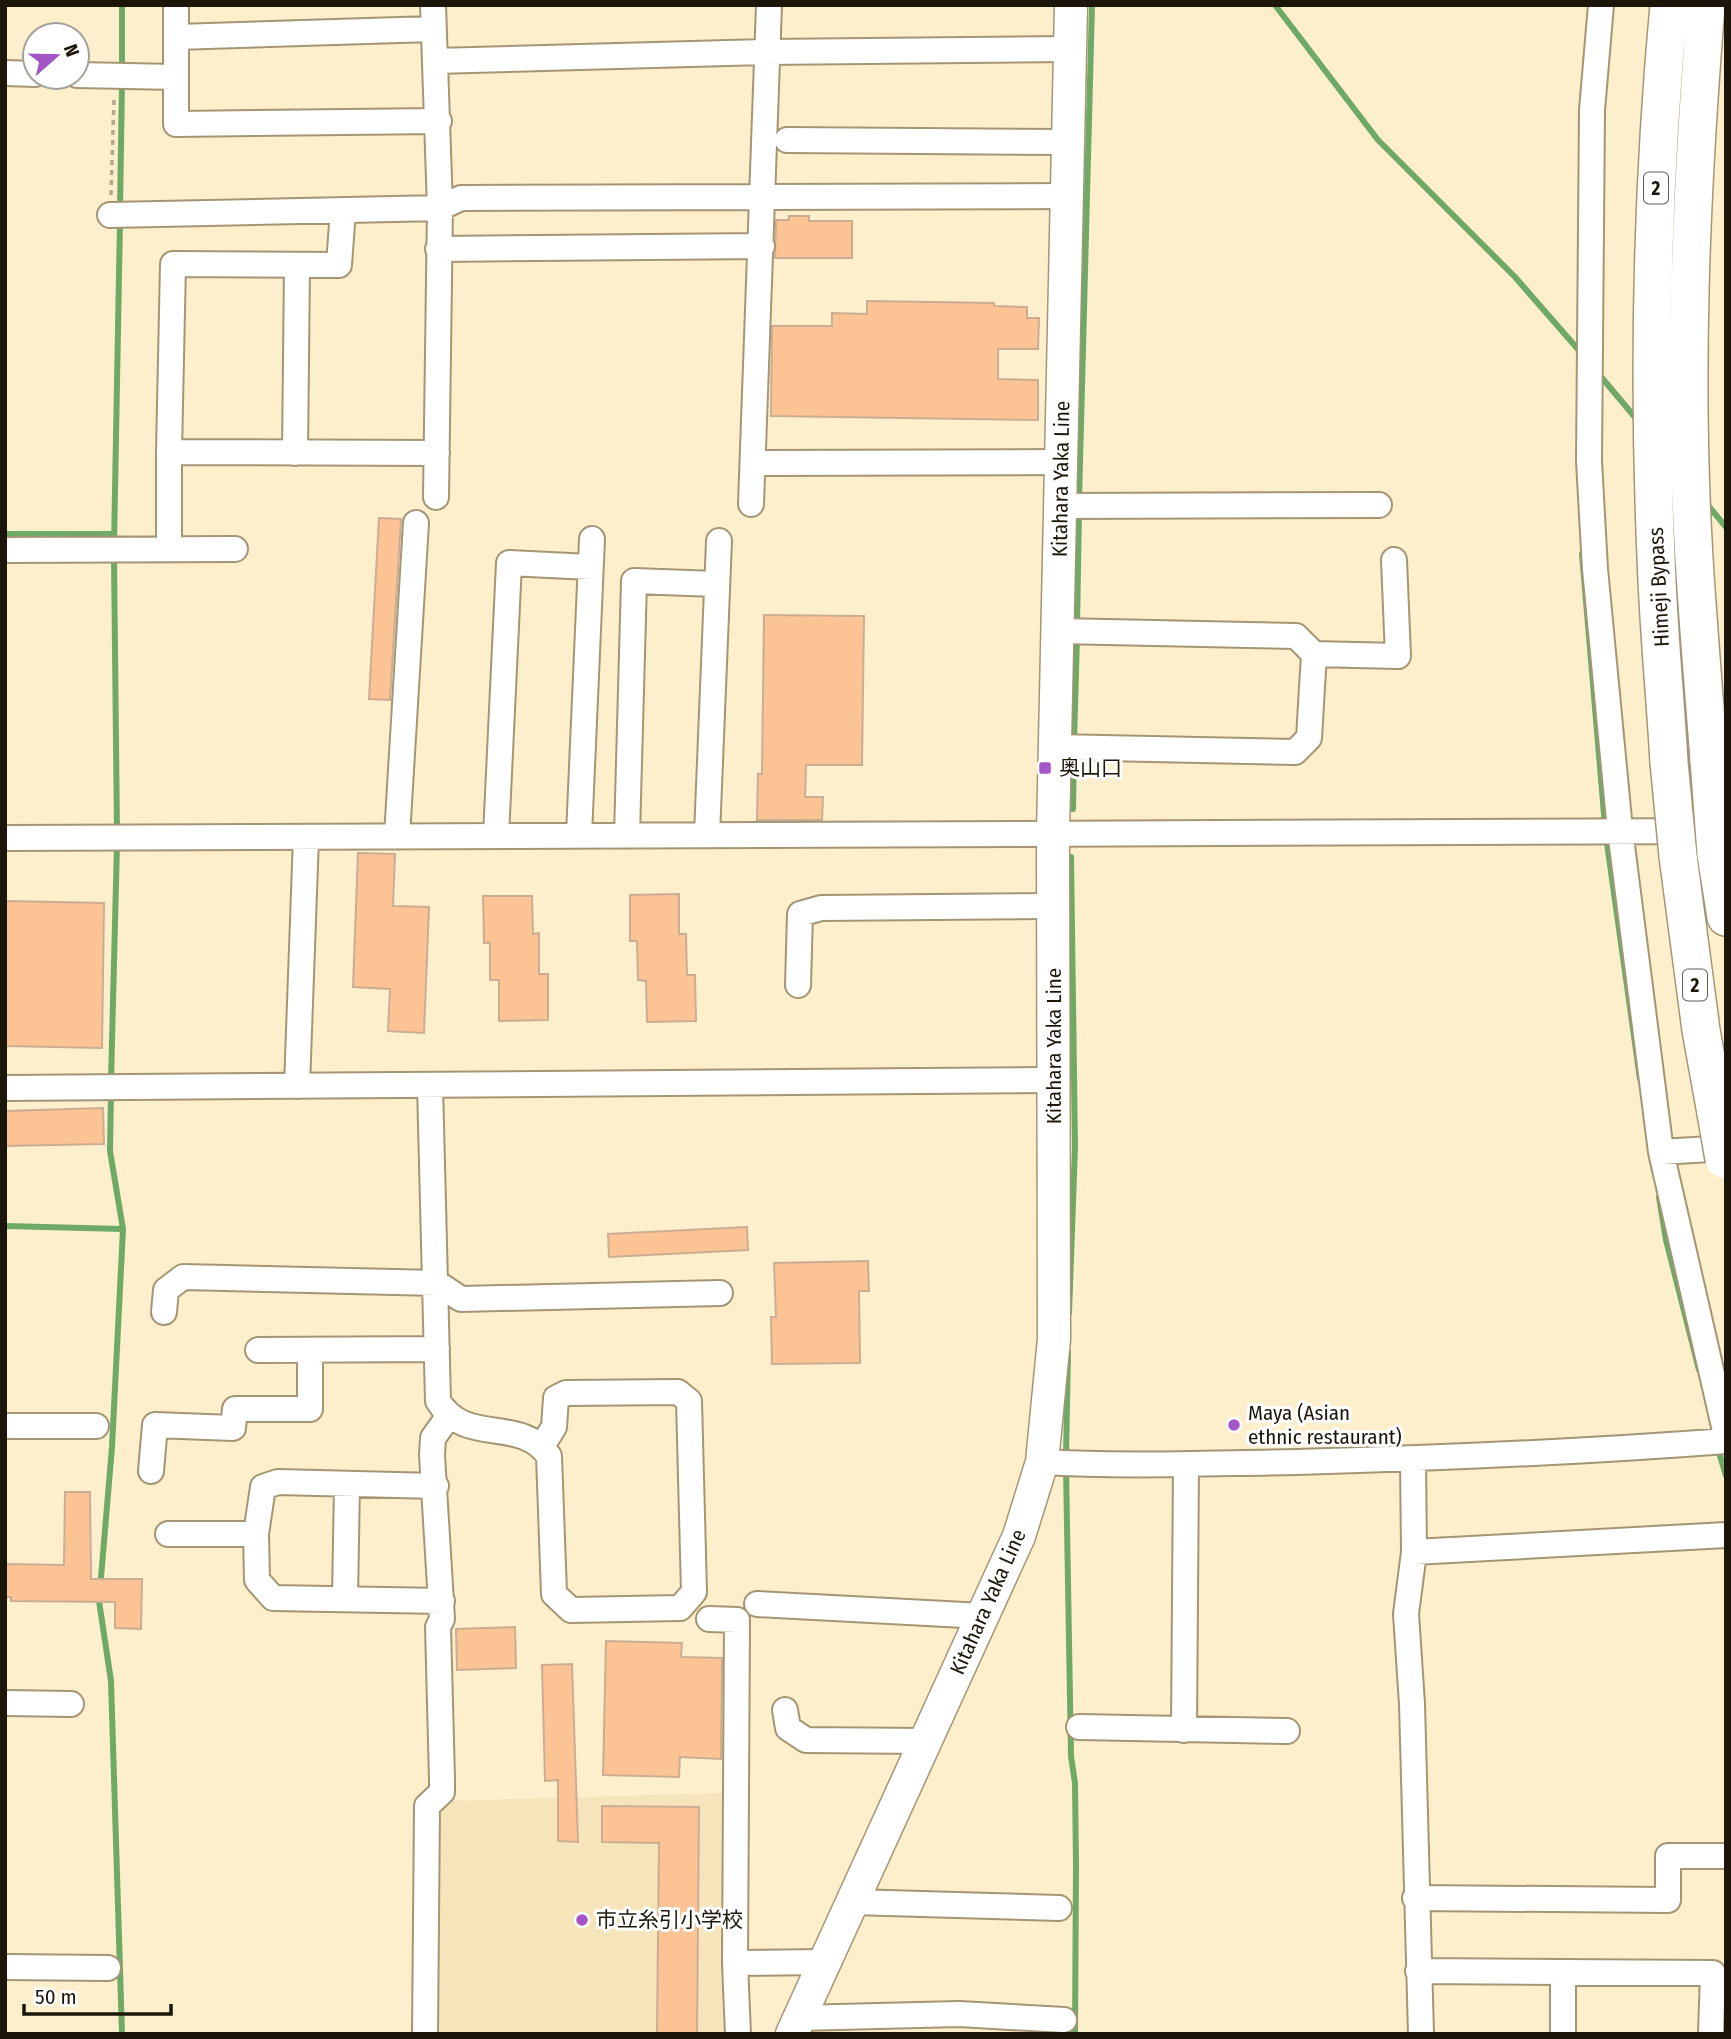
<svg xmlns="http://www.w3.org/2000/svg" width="1731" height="2039" font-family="'Fira Sans Condensed','Noto Sans JP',sans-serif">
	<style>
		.built { fill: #f6e5ba }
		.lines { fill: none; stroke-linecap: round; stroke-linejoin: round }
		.stream { stroke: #6ea968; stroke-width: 6 }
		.building { fill: #fcc494; stroke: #cbad94; stroke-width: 2 }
		.minor-casing { stroke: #a49675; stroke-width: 28 }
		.major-casing { stroke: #a49675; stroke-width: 35 }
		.highway-casing { stroke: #a49675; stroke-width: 40 }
		.path { stroke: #b3a88c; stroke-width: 3.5; stroke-dasharray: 5 5; stroke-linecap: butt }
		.minor { stroke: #fff; stroke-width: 24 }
		.major { stroke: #fff; stroke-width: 32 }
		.highway { stroke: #fff; stroke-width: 37 }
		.highway-bridge-casing { stroke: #a49675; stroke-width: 40; stroke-linecap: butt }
		.highway-bridge { stroke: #fff; stroke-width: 37 }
		.poi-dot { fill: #a456c7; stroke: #fff; stroke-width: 2.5 }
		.labels { text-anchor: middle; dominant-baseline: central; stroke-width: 6; stroke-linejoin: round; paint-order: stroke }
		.shield { fill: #fff; stroke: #5f5c53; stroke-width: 2 }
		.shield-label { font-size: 19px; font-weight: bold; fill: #1b1609 }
		.street-label { font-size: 21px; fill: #1b1609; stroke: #fff }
		.poi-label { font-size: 21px; fill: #1b1609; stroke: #fff; text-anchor: start }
	</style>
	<rect width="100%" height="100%" fill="#feefcc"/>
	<path class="built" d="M725 1793 731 2034H432L433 1807 440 1801Z"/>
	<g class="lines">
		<path class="stream" d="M1275 5 1378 140 1515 277 1583 355
			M122 70V5
			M120 210 122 81
			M1597 372 1639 422
			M1079 500 1092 5
			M1706 503 1726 527
			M5 534H114
			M114 546 120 221
			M1582 554 1605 826
			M114 557 117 833
			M1077 626 1079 511
			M1074 742 1077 637
			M1073 809 1074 752
			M1606 836 1640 1079
			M111 1081 117 844
			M111 1092 110 1151 123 1229 112 1447 99 1601 111 1681 122 2034
			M1659 1197 1666 1240 1699 1370
			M5 1226 123 1229
			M1069 1313 1075 1147 1071 857
			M1718 1449 1726 1476
			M1066 1457 1068 1352
			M1066 1467 1071 1756 1075 1783 1076 1866 1075 2034"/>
	</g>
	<path class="building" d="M789 216H809V221H852V258H775L776 220H789Z
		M867 301 994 303V306L1027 307V318H1039L1038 349H998V379L1038 380V420L771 416 772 326H832V313L867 314Z
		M379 518 401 519 390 700 369 699Z
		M764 615 864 616 862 765H806L805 797H823L822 820H757L758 774H762Z
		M358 853 395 854 393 906 429 907 424 1033 388 1031 390 989 353 987Z
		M679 894V934H686L687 975H695L696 1021 647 1022 646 981 638 980 637 941H630V895Z
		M483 896H532L533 934 539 933V974H548V1020L499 1021V980H490V943H484Z
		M6 901 104 903 102 1048 5 1046Z
		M103 1108 104 1144 5 1146V1111Z
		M747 1227 748 1250 609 1257 608 1234Z
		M868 1261 869 1291H859L860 1363 772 1364 771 1317H776L774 1263Z
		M65 1492H90L91 1579H142L141 1629 115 1628V1602L11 1601V1597H5V1564L64 1565Z
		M515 1627 516 1668 457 1670 456 1629Z
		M606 1641 682 1643 681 1657 722 1658 721 1759 680 1757 679 1777 603 1775Z
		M572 1664 578 1842 558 1841V1780L545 1781 542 1665Z
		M602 1806 699 1807 697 2034H657L659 1843 602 1842Z"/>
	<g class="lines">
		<g class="minor-casing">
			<path id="minor" d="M176 5V124L439 121
				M433 5 440 208 436 497
				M1601 5 1592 110 1589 461 1595 569 1620 830 1661 1152 1726 1435
				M176 37 432 29
				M435 61 767 52 1070 49
				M5 73 35 74
				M77 75 176 77
				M787 140 1067 142
				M110 215 440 208 461 198 1067 196
				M438 249 762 246
				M169 452 173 264 339 265 343 210
				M295 453 297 265
				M755 463 1061 462
				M751 504 769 5
				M1061 506 1379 505
				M169 549V452L437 453
				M5 550 235 549
				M1059 631 1296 636 1314 654 1398 656 1394 560
				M1055 747 1295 752 1309 738 1314 654
				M579 835 592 539
				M627 835 634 581 716 584
				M707 835 719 541
				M397 836 416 523
				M496 836 509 563 590 567
				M5 838 1726 831
				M798 985 800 914 821 908 1053 906
				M430 1085 438 1401C466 1447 520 1415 549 1456L554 1594 571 1610 680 1608 694 1592 689 1401 678 1392 566 1393 556 1398 554 1427 542 1446
				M297 1086 306 837
				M5 1088 1054 1080
				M1661 1152 1726 1148
				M164 1312 166 1290 183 1277 437 1283 461 1299 720 1293
				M258 1350 437 1349
				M5 1426H96
				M1413 1460 1414 1552 1406 1614 1412 1704 1421 2034
				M1042 1462C1127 1467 1212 1463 1297 1462 1440 1458 1582 1452 1726 1441
				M151 1471 155 1425 233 1428 235 1409H310V1350
				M436 1486 278 1482 263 1487 256 1534 257 1580 273 1598 442 1601
				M168 1534H256
				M1414 1552 1726 1535
				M345 1599 347 1484
				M757 1604 983 1616
				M709 1619 737 1620 735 1963 738 2034
				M5 1703 71 1704
				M785 1710 788 1728 806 1740 926 1741
				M1079 1727 1287 1731
				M1184 1730 1186 1465
				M1415 1898 1668 1900V1856H1726
				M852 1902 1059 1908
				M735 1963 824 1962
				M5 1967 108 1968
				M1418 1971 1713 1973 1711 2034
				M1563 1974V2034
				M798 2018 959 2014 1064 2020
				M425 2034 427 1806 442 1792V1779L438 1627 442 1619 432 1455 433 1438 448 1417"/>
		</g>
		<g class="major-casing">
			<path id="major" d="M792 2034 1019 1536 1042 1462 1054 1339 1053 833 1071 5"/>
		</g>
		<g class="highway-casing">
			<path id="highway" d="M1669 5C1652 188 1648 372 1656 556 1658 624 1665 693 1669 762
				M1706 5C1691 188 1683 374 1694 558 1698 625 1704 693 1709 760
				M1716 854 1726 917
				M1678 856 1701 1030 1716 1113"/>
		</g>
		<path class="path" d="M111 195 114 98"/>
		<use href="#minor" class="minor"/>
		<use href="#major" class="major"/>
		<use href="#highway" class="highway"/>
		<g class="highway-bridge-casing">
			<path id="highway-bridge" d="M1709 760 1716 854
				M1669 762 1678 856
				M1716 1113 1724 1159"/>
		</g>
		<use href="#highway-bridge" class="highway-bridge"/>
	</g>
	<g class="poi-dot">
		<rect x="1038" y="761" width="14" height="14" rx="3.5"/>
		<circle cx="1234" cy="1425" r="7"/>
		<circle cx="582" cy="1920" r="7"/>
	</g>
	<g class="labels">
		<g class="shield">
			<rect x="1644" y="172.5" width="24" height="31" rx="5"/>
			<rect x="1683" y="969.5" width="24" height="31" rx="5"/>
		</g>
		<g class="shield-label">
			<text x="1656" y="188">2</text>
			<text x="1695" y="985">2</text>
		</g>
		<g class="street-label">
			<text transform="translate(1061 479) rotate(-89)">Kitahara Yaka Line</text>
			<text transform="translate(1659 587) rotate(-93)">Himeji Bypass</text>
			<text transform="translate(1054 1046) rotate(-90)">Kitahara Yaka Line</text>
			<text transform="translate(988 1602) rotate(-66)">Kitahara Yaka Line</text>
		</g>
		<g class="poi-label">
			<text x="1059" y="768">奥山口</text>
			<text x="1248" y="1413">Maya (Asian<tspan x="1248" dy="24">ethnic restaurant)</tspan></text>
			<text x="596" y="1920">市立糸引小学校</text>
		</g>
	</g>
	<rect width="1731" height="2039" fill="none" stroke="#1b1609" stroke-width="14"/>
	<g transform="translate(56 56) rotate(70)"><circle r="33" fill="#ffffff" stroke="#a4a29d" stroke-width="2"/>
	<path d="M0-5L12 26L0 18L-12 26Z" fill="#a456c7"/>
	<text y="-10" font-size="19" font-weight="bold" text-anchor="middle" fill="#1b1609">N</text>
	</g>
	<path d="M24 2004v10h147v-10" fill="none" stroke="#1b1609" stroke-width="3.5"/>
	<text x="35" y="2004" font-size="21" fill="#1b1609" stroke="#ffffff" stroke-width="5" paint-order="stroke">50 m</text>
</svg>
